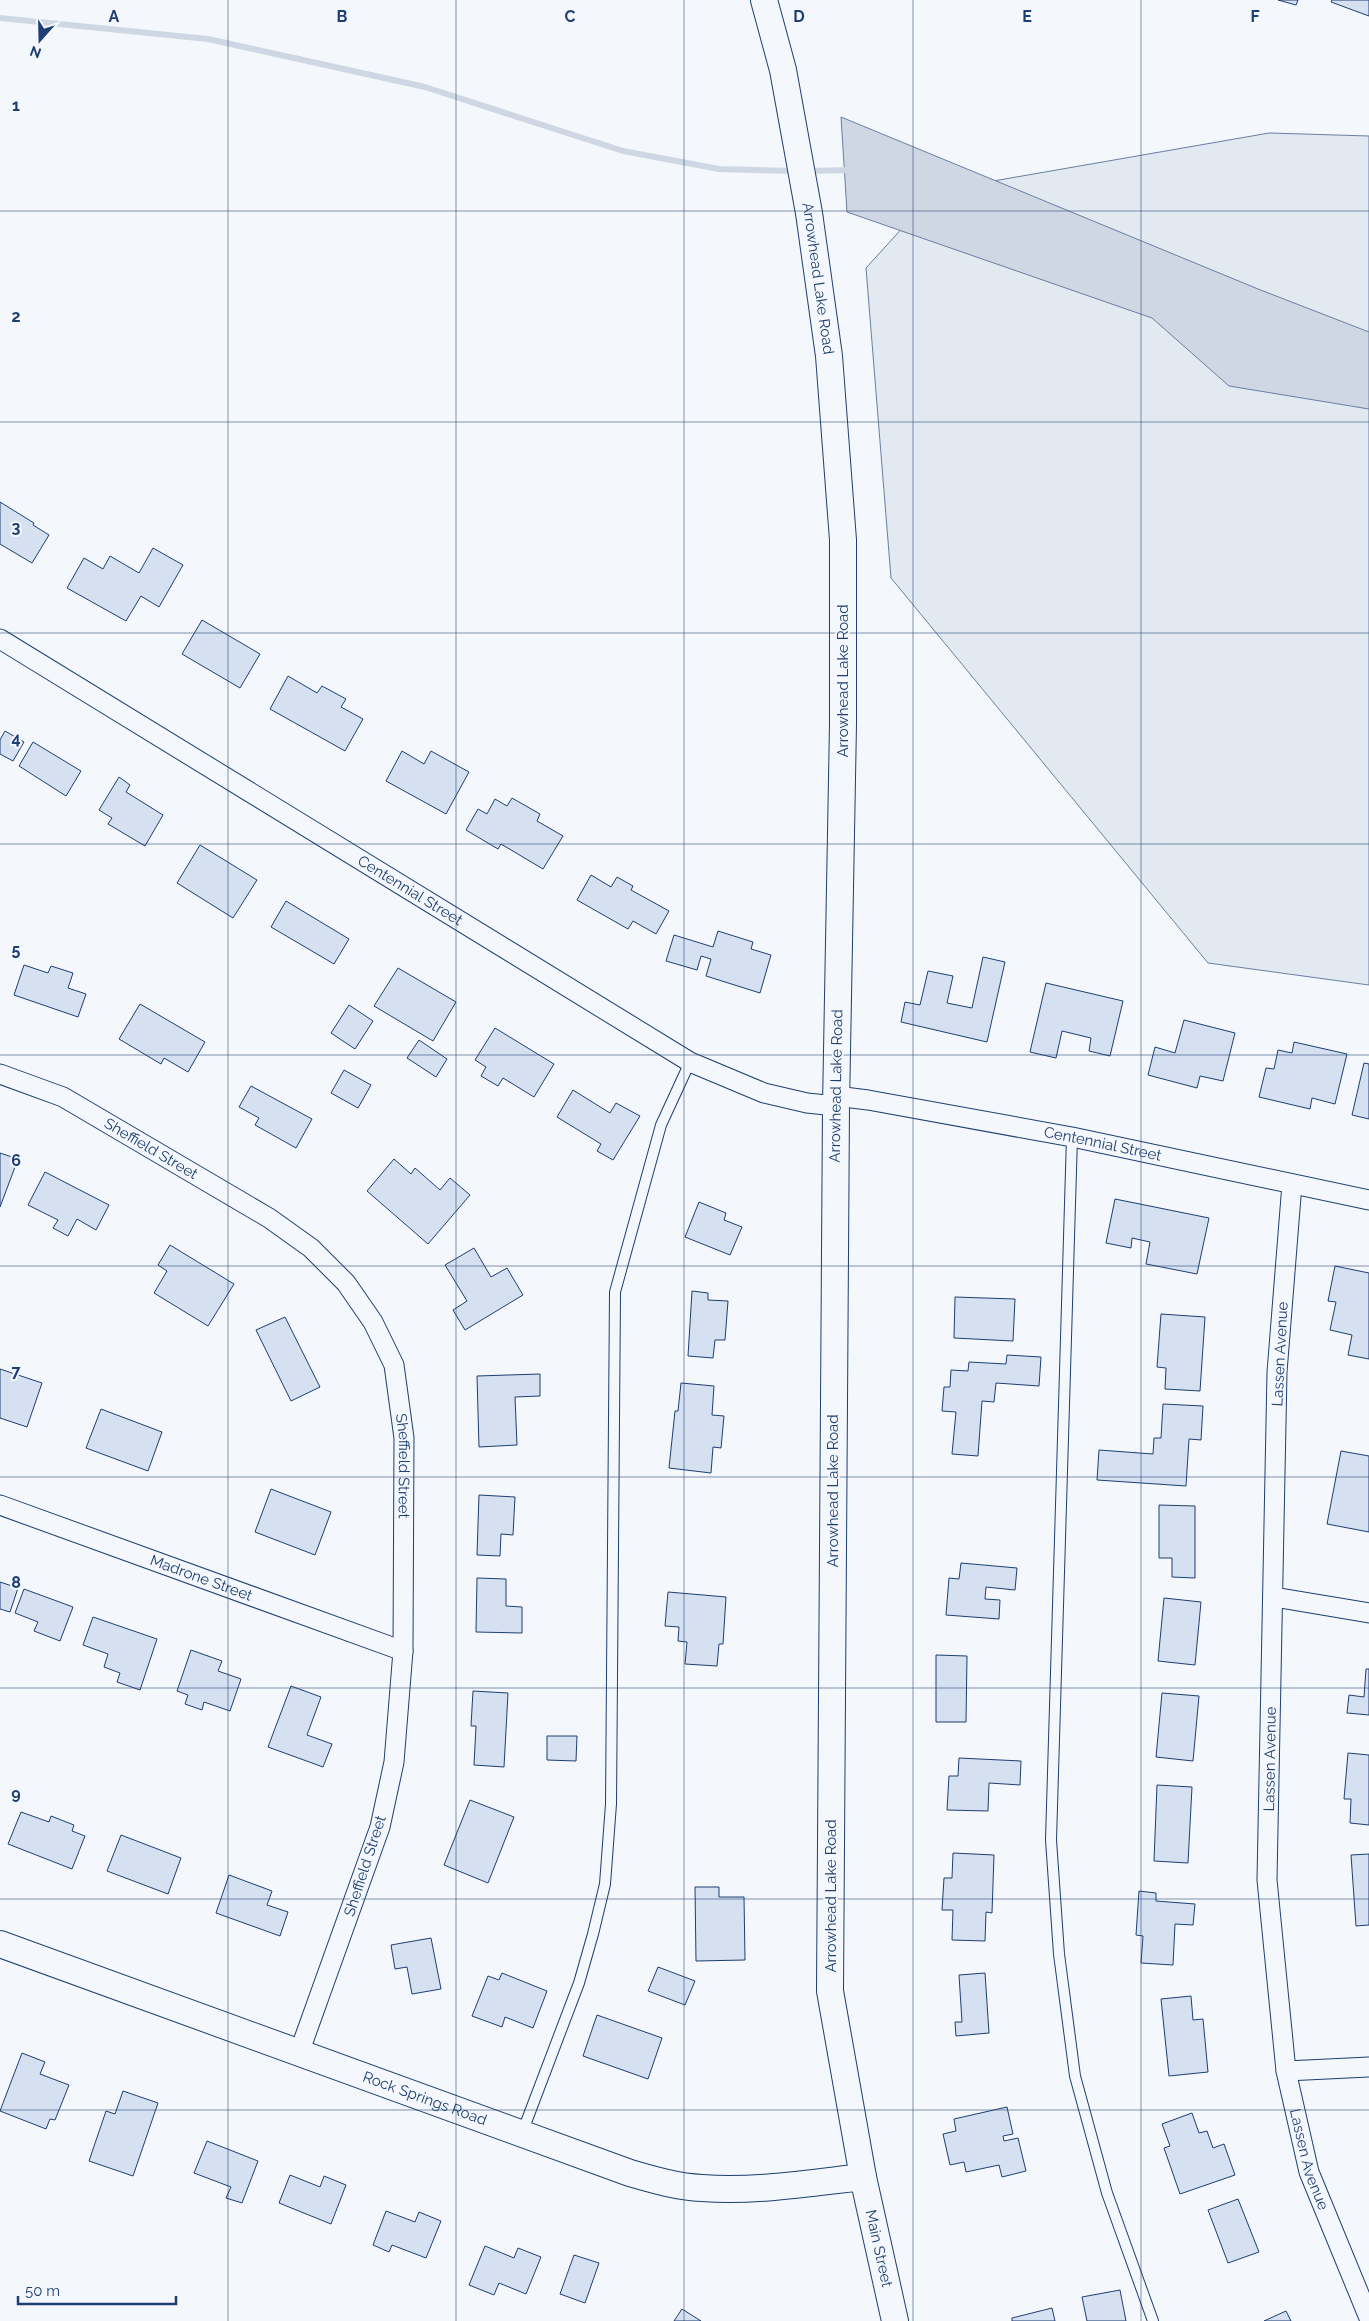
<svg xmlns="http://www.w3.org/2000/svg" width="1369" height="2321" font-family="Raleway,sans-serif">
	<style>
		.green { fill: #e3e9f0; stroke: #687fa3 }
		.water { fill: #cfd7e4; stroke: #687fa3 }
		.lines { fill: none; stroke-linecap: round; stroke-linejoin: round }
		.stream { stroke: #cfd7e4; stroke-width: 6 }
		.building { fill: #d5e0f0; stroke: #1d3f73 }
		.lane-casing { stroke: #1d3f73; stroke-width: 12 }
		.street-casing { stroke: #1d3f73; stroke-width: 21 }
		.secondary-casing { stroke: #1d3f73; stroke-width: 28 }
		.lane { stroke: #f4f7fb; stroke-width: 10 }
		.street { stroke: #f4f7fb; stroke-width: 19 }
		.secondary { stroke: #f4f7fb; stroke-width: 26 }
		.grid { fill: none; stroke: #1d3f73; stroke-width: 1; stroke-opacity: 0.55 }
		.labels { text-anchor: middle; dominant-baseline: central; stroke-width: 4; stroke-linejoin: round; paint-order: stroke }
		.street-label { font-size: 15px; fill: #1d3f73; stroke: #f4f7fb }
		.grid-label { font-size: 16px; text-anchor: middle; font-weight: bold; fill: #1d3f73; stroke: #f4f7fb; stroke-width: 4; stroke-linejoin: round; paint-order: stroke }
	</style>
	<rect width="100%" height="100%" fill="#f4f7fb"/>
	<path class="green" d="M1269 133 1369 136V985L1208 963 891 578 866 268 936 191Z"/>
	<path class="water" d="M841 117 1258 289 1369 332V409L1229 386 1152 318 847 212Z"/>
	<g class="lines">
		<path class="stream" d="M0 18 208 39 425 87 623 151 719 169 795 171
			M807 171 852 170"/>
	</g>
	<path class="building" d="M1278 0H1298L1296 5Z
		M1332 0H1369V16L1331 2Z
		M0 502 34 523 33 525 49 535 32 563 0 544Z
		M153 548 183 565 159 607 141 596 126 621 67 588 84 558 103 569 110 556 139 573Z
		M202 620 260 654 240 688 182 654Z
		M288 676 317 693 322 686 346 699 341 707 363 719 345 751 270 709Z
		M5 731 24 742 13 761 0 754V740Z
		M33 742 81 771 66 796 19 766Z
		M402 751 424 764 431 751 469 772 446 814 386 781Z
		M119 777 130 785 126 792 163 815 145 846 108 824 112 818 99 810Z
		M512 798 540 814 537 821 563 836 543 869 501 844 498 849 466 830 478 809 487 814 495 799 507 806Z
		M200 845 257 880 233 918 177 883Z
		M591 875 611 887 617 877 633 886 631 890 669 911 656 934 633 921 628 929 577 900Z
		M286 901 349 939 334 964 271 927Z
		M718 931 753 942 751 949 771 955 760 993 706 976 711 959 701 956 697 970 666 961 674 935 713 947Z
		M983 957 1005 962 987 1042 901 1022 905 1002 920 1005 928 971 953 976 947 1003 972 1008Z
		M24 965 48 973 51 966 73 973 68 988 86 994 78 1017 14 995Z
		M398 968 456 1002 433 1041 374 1006Z
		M1046 983 1123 1001 1110 1056 1089 1051 1091 1038 1062 1031 1056 1058 1030 1052Z
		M140 1004 205 1042 188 1072 164 1058 161 1064 119 1039Z
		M349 1005 373 1021 355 1049 331 1033Z
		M1184 1020 1235 1033 1223 1081 1200 1076 1197 1088 1148 1075 1155 1047 1175 1053Z
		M495 1028 554 1064 534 1097 503 1078 498 1086 481 1076 486 1067 475 1060Z
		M419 1040 447 1059 436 1077 407 1058Z
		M1294 1042 1347 1054 1335 1104 1312 1098 1310 1109 1259 1097 1266 1068 1274 1069 1278 1050 1292 1053Z
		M1364 1063 1369 1064V1119L1352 1115Z
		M344 1070 371 1085 358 1108 331 1093Z
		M251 1086 312 1119 296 1148 255 1125 259 1118 239 1107Z
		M573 1090 610 1113 616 1103 640 1116 613 1160 597 1151 601 1144 557 1117Z
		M0 1153 18 1159 0 1207Z
		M394 1159 411 1174 415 1168 440 1190 450 1178 470 1195 428 1244 367 1191Z
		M45 1172 109 1205 96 1230 77 1219 68 1236 53 1228 58 1220 28 1205Z
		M1115 1199 1209 1218 1197 1274 1146 1264 1150 1242 1132 1238 1131 1248 1106 1243Z
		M699 1202 726 1213 724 1220 742 1227 730 1255 685 1237Z
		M170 1245 234 1284 208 1326 154 1293 167 1271 158 1265Z
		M474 1248 491 1277 507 1268 523 1295 465 1330 453 1310 467 1301 445 1265Z
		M1335 1266 1369 1273V1359L1348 1355 1352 1335 1330 1330 1336 1302 1328 1301Z
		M692 1291 708 1293V1300L728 1301 725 1340H715L713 1358 688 1356Z
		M955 1297 1015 1299 1013 1341 954 1338Z
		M1161 1314 1205 1317 1200 1391 1165 1389 1166 1368 1157 1367Z
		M285 1317 320 1387 291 1401 256 1330Z
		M1007 1355 1041 1357 1039 1386 996 1383 994 1402 982 1401 978 1456 952 1454 956 1412 942 1411 944 1387H950L951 1370 968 1371 969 1362 1006 1364Z
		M0 1369 42 1383 27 1427 0 1418Z
		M540 1374V1396L515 1397 517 1445 479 1447 477 1376Z
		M681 1383 714 1386 712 1415 724 1416 721 1448 713 1447 711 1473 669 1468 675 1411H678Z
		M1163 1404 1203 1406 1201 1440 1189 1439 1186 1486 1097 1480 1099 1450 1153 1454 1154 1438H1161Z
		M101 1409 162 1432 148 1471 86 1448Z
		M1341 1451 1369 1456V1532L1327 1524Z
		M271 1489 331 1512 315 1555 255 1532Z
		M479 1495 515 1497 513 1535 501 1534 500 1556 477 1555Z
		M1159 1505 1195 1506V1578L1172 1577V1558H1159Z
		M961 1563 1017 1568 1015 1590 986 1587 985 1599 1000 1600 999 1619 946 1615 949 1578 959 1579Z
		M477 1578 506 1579V1606L522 1607V1633L476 1632Z
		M0 1582 18 1588 10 1612 0 1609Z
		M24 1589 73 1607 60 1641 34 1631 38 1622 15 1613Z
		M668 1592 726 1597 723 1644H719L717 1666 685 1664 687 1642 678 1641 679 1627 665 1626Z
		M1164 1598 1201 1602 1195 1665 1158 1661Z
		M93 1617 157 1639 140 1690 117 1682 120 1673 104 1667 108 1654 83 1645Z
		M191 1650 222 1661 218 1671 241 1679 230 1711 204 1702 202 1710 185 1704 188 1695 177 1691Z
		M936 1655 967 1656 966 1722H936Z
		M1366 1669H1369V1715L1347 1713 1349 1695 1364 1697Z
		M291 1686 321 1697 307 1735 332 1744 323 1767 268 1747Z
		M473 1691 508 1693 504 1767 474 1765 476 1726H471Z
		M1162 1693 1199 1696 1193 1761 1156 1757Z
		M547 1736H577L576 1761 547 1760Z
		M1348 1753 1369 1755V1825L1350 1823 1351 1799H1344Z
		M959 1758 1021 1761 1020 1785 989 1783 988 1811 947 1810 949 1776H958Z
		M1157 1785 1192 1787 1188 1863 1154 1861Z
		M470 1800 514 1817 488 1883 444 1865Z
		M21 1812 49 1822 51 1816 74 1825 72 1831 85 1836 72 1869 8 1844Z
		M121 1835 181 1858 168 1894 107 1871Z
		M953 1853 994 1855 992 1913 986 1912 985 1941 952 1940 953 1910H942L944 1878H952Z
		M1369 1854V1925L1356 1926 1351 1855Z
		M229 1875 272 1891 267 1905 288 1912 280 1936 216 1913Z
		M695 1887H719V1897H744L745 1960 696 1961Z
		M1139 1891 1156 1893V1901L1195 1904 1193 1925 1175 1924 1173 1965 1141 1963 1143 1936 1136 1935Z
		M431 1938 441 1989 412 1994 407 1967 395 1969 391 1945Z
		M658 1967 695 1981 685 2005 648 1991Z
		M502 1973 547 1991 533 2028 505 2017 502 2027 472 2016 488 1976 499 1980Z
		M985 1973 989 2033 956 2036 955 2022H962L959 1975Z
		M1191 1996 1193 2020 1203 2019 1208 2072 1169 2076 1161 1999Z
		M597 2015 662 2038 648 2079 583 2056Z
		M22 2053 45 2062 40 2074 69 2085 55 2120 50 2119 46 2129 0 2111Z
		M123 2091 158 2103 133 2176 89 2161 106 2111 115 2114Z
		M1007 2107 1013 2134 1003 2136 1004 2141 1018 2138 1026 2171 1002 2177 999 2165 966 2172 964 2162 950 2165 943 2134 956 2131 954 2119Z
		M1192 2113 1199 2133 1207 2131 1213 2148 1224 2144 1235 2175 1180 2194 1164 2148 1170 2146 1162 2124Z
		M207 2141 258 2161 242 2203 226 2198 231 2187 194 2173Z
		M290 2175 320 2187 324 2176 346 2185 331 2224 279 2203Z
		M1238 2199 1259 2252 1228 2263 1208 2210Z
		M386 2211 415 2222 419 2212 441 2221 426 2258 392 2245 389 2252 373 2245Z
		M485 2246 514 2258 518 2248 541 2257 526 2294 499 2283 494 2295 469 2285Z
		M574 2255 599 2263 585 2303 560 2294Z
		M1120 2290 1126 2321H1087L1082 2297Z
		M1052 2308 1055 2321H1012V2318Z
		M682 2309 701 2321H674Z
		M1286 2311 1291 2321H1264Z"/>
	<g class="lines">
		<g class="lane-casing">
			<path id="lane" d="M1072 1137 1051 1840 1059 1954 1075 2076 1107 2193 1153 2321
				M522 2133 579 1983 593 1934 605 1884 611 1804 615 1292 661 1125 690 1062"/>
		</g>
		<g class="street-casing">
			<g id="street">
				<path id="s1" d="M0 639 690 1062 764 1093 807 1103 836 1106"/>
				<path id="s2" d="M0 1074 63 1097 269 1218 311 1248 346 1283 373 1322 394 1365 404 1438 403 1651 394 1762 380 1827 299 2053"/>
				<path id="s3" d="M836 1096 868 1100 1072 1137 1369 1200"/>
				<path id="s4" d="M1292 1184 1277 1372 1267 1880 1286 2071 1309 2172 1369 2318"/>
				<path id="s5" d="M0 1505 403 1651"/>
				<path d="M1274 1597 1369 1613"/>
				<path d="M1286 2071 1369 2067"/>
			</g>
		</g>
		<g class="secondary-casing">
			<g id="secondary">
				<path id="s6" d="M764 0 783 70 809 213 829 356 843 540V724L836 1106 830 1991 863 2177 895 2321"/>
				<path id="s7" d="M0 1944 630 2173C654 2180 678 2187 702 2188 755 2192 810 2183 863 2177"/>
			</g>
		</g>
		<use href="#lane" class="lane"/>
		<use href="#street" class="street"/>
		<use href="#secondary" class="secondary"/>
	</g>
	<path class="grid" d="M228 0V2321M456 0V2321M684 0V2321M913 0V2321M1141 0V2321M0 211H1369M0 422H1369M0 633H1369M0 844H1369M0 1055H1369M0 1266H1369M0 1477H1369M0 1688H1369M0 1899H1369M0 2110H1369"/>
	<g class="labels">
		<g class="street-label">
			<text stroke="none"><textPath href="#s6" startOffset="284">Arrowhead Lake Road</textPath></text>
			<text transform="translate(843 681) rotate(-90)">Arrowhead Lake Road</text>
			<text stroke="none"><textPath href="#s1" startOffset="481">Centennial Street</textPath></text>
			<text transform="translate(836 1086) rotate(-89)">Arrowhead Lake Road</text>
			<text stroke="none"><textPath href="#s3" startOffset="271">Centennial Street</textPath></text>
			<text stroke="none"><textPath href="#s2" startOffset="169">Sheffield Street</textPath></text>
			<text transform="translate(1280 1354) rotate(-87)">Lassen Avenue</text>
			<text stroke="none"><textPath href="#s2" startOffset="604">Sheffield Street</textPath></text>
			<text transform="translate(833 1491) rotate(-90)">Arrowhead Lake Road</text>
			<text stroke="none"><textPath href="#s5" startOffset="214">Madrone Street</textPath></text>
			<text transform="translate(1270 1759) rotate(-89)">Lassen Avenue</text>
			<text transform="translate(365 1866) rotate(-72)">Sheffield Street</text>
			<text transform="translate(831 1896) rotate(-90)">Arrowhead Lake Road</text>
			<text stroke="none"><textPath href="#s7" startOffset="452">Rock Springs Road</textPath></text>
			<text stroke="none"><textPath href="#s4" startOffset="980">Lassen Avenue</textPath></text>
			<text stroke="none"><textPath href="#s6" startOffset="2260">Main Street</textPath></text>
		</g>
	</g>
	<g class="grid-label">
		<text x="114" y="22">A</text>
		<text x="342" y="22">B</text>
		<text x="570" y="22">C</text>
		<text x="799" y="22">D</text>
		<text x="1027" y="22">E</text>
		<text x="1255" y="22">F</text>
		<text x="16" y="111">1</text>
		<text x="16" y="322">2</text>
		<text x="16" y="533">3</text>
		<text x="16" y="744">4</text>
		<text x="16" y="955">5</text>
		<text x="16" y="1166">6</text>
		<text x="16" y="1377">7</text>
		<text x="16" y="1588">8</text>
		<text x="16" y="1799">9</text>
	</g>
	<g transform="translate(40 40) rotate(200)" stroke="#f4f7fb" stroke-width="4" paint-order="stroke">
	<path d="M0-4L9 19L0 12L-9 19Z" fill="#1d3f73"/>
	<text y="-8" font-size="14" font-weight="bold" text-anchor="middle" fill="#1d3f73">N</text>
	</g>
	<path d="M18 2296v8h158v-8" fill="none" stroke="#1d3f73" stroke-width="2.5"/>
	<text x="25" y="2296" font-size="15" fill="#1d3f73" stroke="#f4f7fb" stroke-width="4" paint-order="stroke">50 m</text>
</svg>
